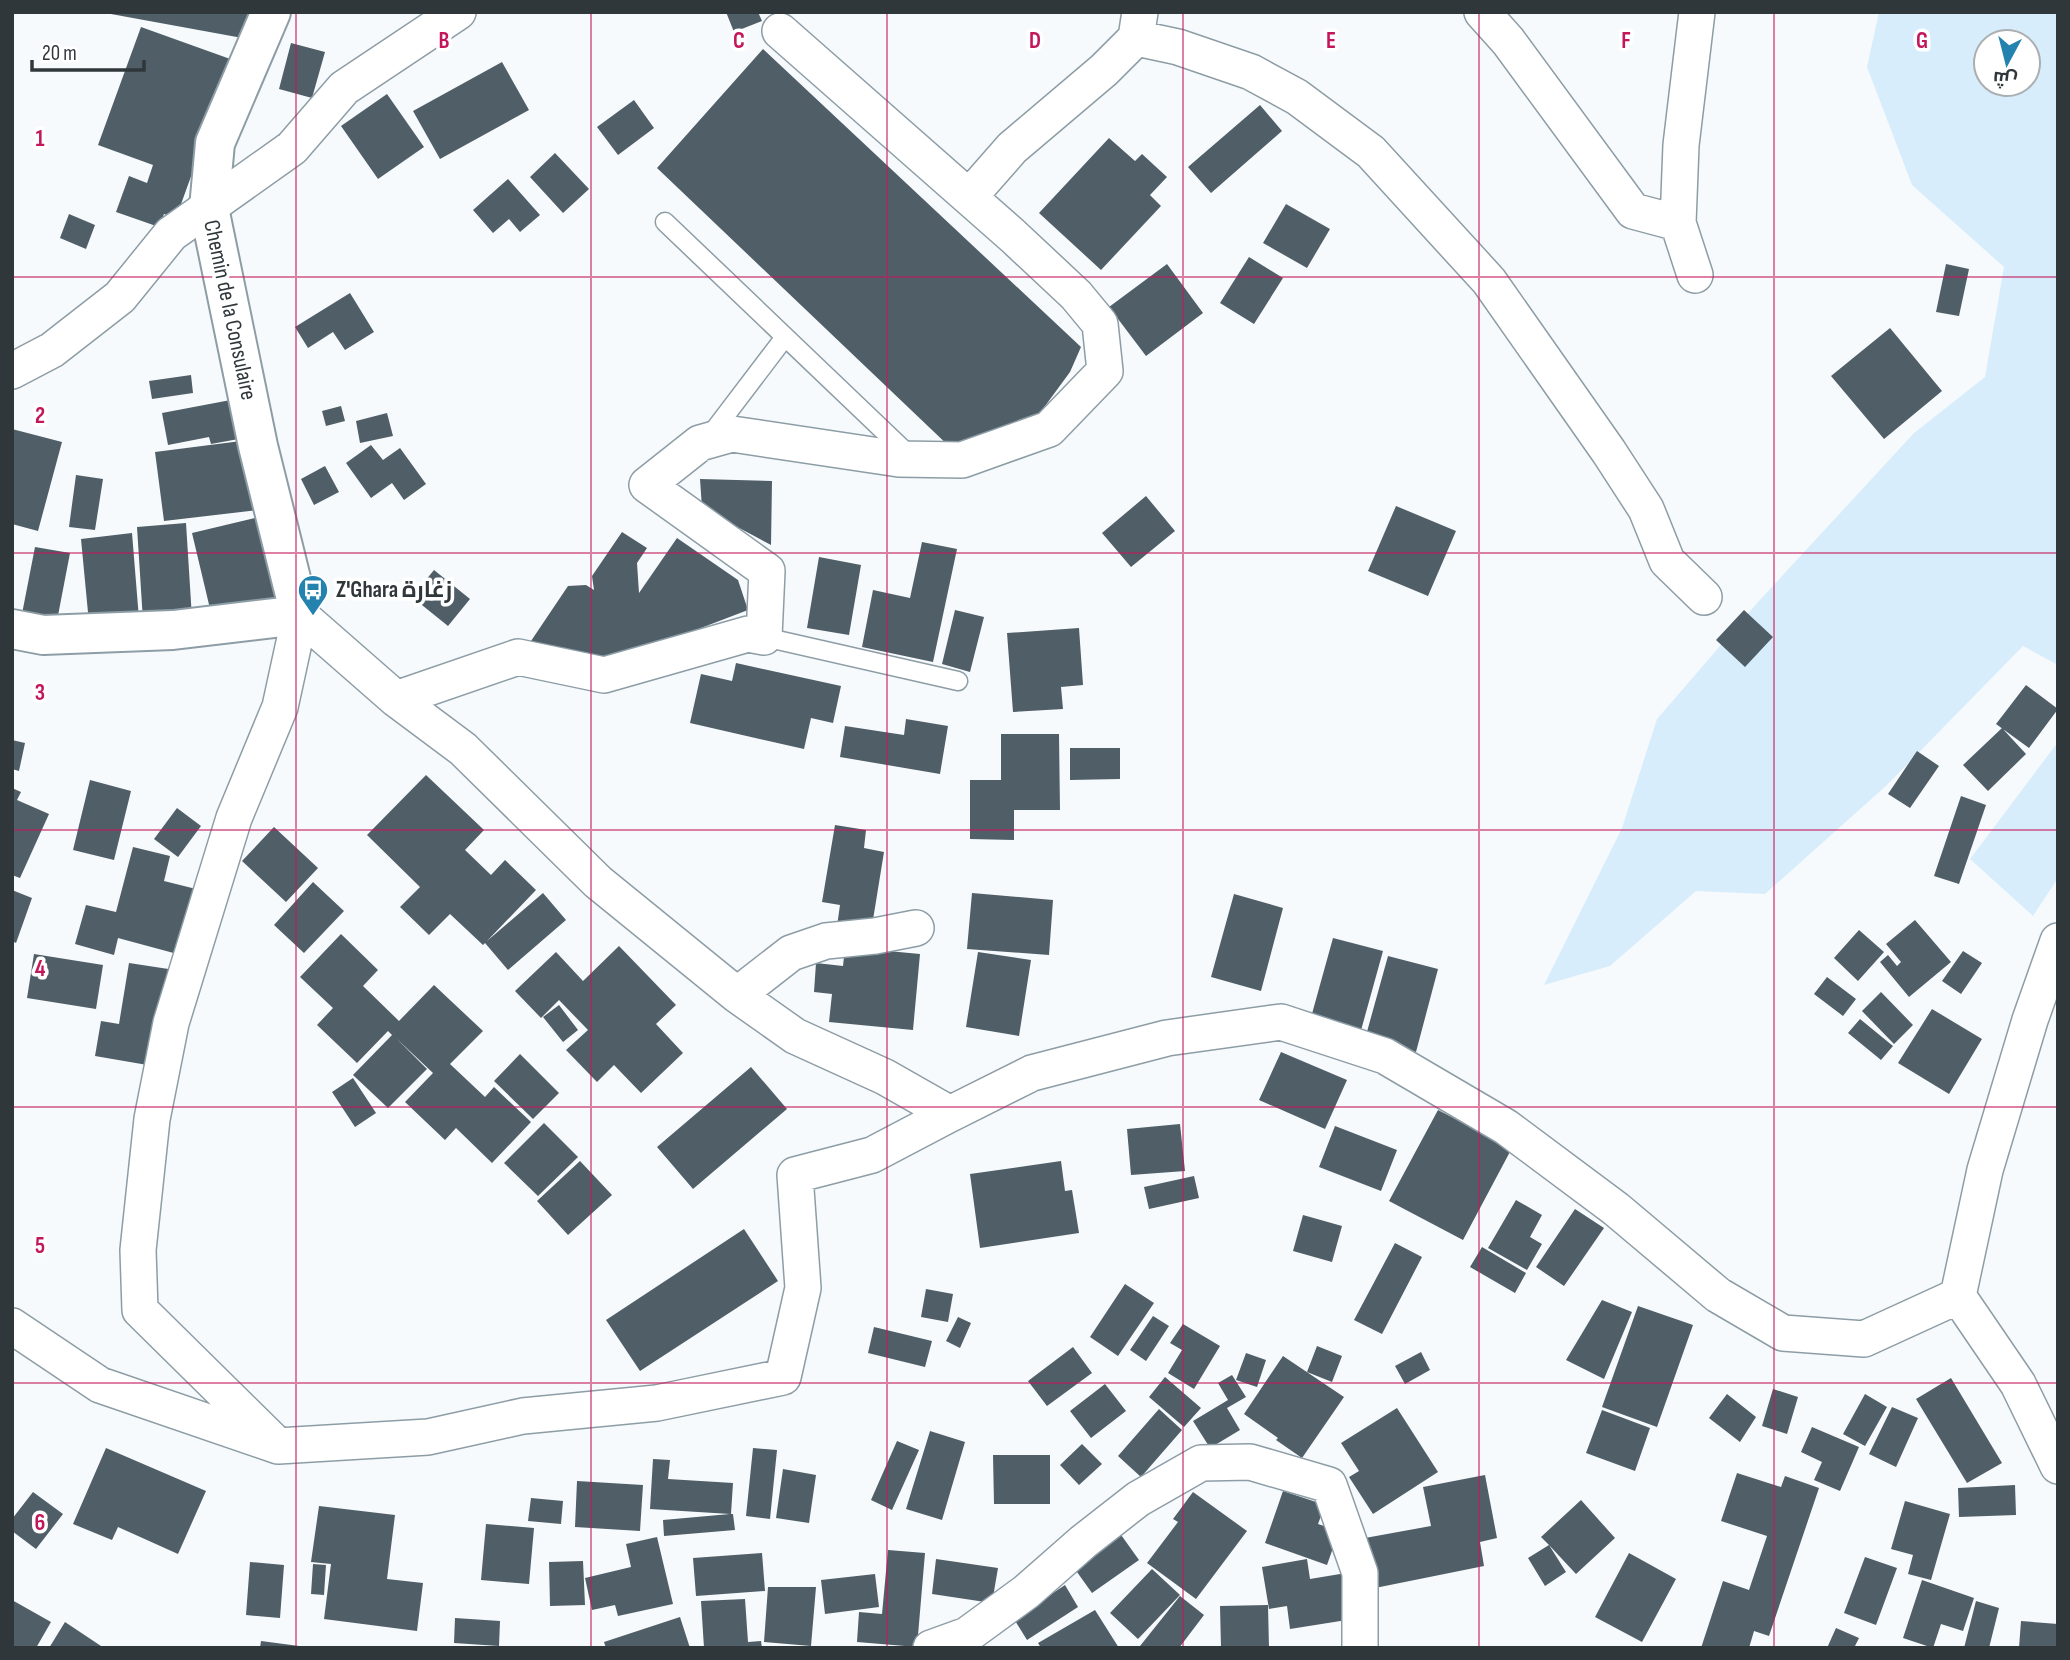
<svg xmlns="http://www.w3.org/2000/svg" width="2070" height="1660" font-family="'Sofia Sans Condensed',Cairo,sans-serif">
	<style>
		.green { fill: #d7edfb; fill-rule: evenodd }
		.building { fill: #4f5e67 }
		.lines { fill: none; stroke-linecap: round; stroke-linejoin: round }
		.service-casing { stroke: #8d9da6; stroke-width: 21 }
		.minor-casing { stroke: #8d9da6; stroke-width: 38 }
		.tertiary-casing { stroke: #8d9da6; stroke-width: 42 }
		.service { stroke: #fff; stroke-width: 18 }
		.minor { stroke: #fff; stroke-width: 35 }
		.tertiary { stroke: #fff; stroke-width: 38 }
		.grid { fill: none; stroke: #c2185b; stroke-width: 2; stroke-opacity: 0.55 }
		.labels { text-anchor: middle; dominant-baseline: central; stroke-width: 7; stroke-linejoin: round; paint-order: stroke }
		.street-label { font-size: 23px; fill: #30373b; stroke: #fff }
		.poi-label { font-size: 23px; font-weight: bold; fill: #30373b; stroke: #fff; text-anchor: start }
		.grid-label { font-size: 23px; text-anchor: middle; font-weight: bold; fill: #c2185b; stroke: #fff; stroke-width: 7; stroke-linejoin: round; paint-order: stroke }
	</style>
	<rect width="100%" height="100%" fill="#f7fafc"/>
	<path class="green" d="M1879 12H2058V665L2023 646 1887 785 1765 894 1696 891 1610 966 1544 985 1622 828 1657 719 1758 602 1914 433 1985 377 2004 267 1912 185 1867 67ZM1986 42H2028V84H1986Z
		M2058 742V878L2033 916 1970 859Z"/>
	<path class="building" d="M100 12H264L259 41Z
		M726 12H758L762 21 734 32Z
		M141 27 233 60 176 218 164 214 159 227 116 212 129 176 147 183 153 165 98 145Z
		M291 43 325 52 312 98 279 89Z
		M763 49 1081 347 1070 372 1026 432 953 450 657 168Z
		M502 62 529 110 440 159 413 111Z
		M387 94 424 147 378 179 341 126Z
		M634 100 654 128 618 155 597 127Z
		M1260 105 1282 131 1211 193 1188 167Z
		M1109 138 1135 161 1142 154 1167 177 1150 195 1161 206 1101 270 1039 213Z
		M555 153 589 189 563 213 530 177Z
		M508 179 540 215 520 232 509 219 493 233 473 210Z
		M1286 204 1330 229 1307 268 1263 243Z
		M69 214 95 225 86 249 60 238Z
		M1249 257 1283 278 1254 324 1220 303Z
		M1167 264 1203 313 1146 356 1109 307Z
		M1946 264 1969 269 1959 316 1936 312Z
		M350 293 374 332 345 350 333 332 308 348 295 327Z
		M1890 328 1942 391 1884 439 1831 376Z
		M191 375 193 393 152 399 149 381Z
		M236 399 244 438 211 444 209 437 168 445 162 413Z
		M341 406 345 421 326 426 322 411Z
		M387 413 393 436 360 443 356 421Z
		M12 429 62 442 38 531 12 524Z
		M249 440 258 510 164 521 155 452Z
		M371 445 383 460 400 448 426 484 404 500 392 483 371 498 346 463Z
		M325 466 339 492 314 505 301 479Z
		M76 475 103 479 95 530 69 527Z
		M700 479 772 481 771 545 702 508Z
		M1146 496 1175 531 1131 567 1102 533Z
		M1396 506 1456 531 1428 596 1368 571Z
		M263 516 282 597 211 613 192 533Z
		M186 523 192 618 143 621 137 527Z
		M622 532 647 548 637 563 639 593 677 538 738 580 748 610 599 667 531 641 568 586 586 585 594 590 592 576Z
		M132 533 139 619 89 623 81 539Z
		M922 542 957 549 933 662 862 647 873 590 910 598Z
		M35 547 70 553 56 626 21 619Z
		M819 557 861 565 849 635 807 628Z
		M434 570 470 599 448 626 412 597Z
		M955 610 984 617 970 672 942 664Z
		M1744 610 1773 637 1745 667 1716 640Z
		M1079 628 1083 685 1061 687 1063 709 1013 712 1007 633Z
		M736 663 841 686 833 723 811 718 804 749 690 723 701 674 732 681Z
		M2026 685 2058 709 2029 748 1996 724Z
		M906 719 948 726 940 774 840 757 845 726 904 735Z
		M2002 728 2026 754 1988 791 1963 765Z
		M1001 734H1059L1060 810H1014V840L970 839V780H1001Z
		M12 740 25 743 19 771 12 769Z
		M1070 748H1120V779L1070 780Z
		M1917 751 1939 766 1910 808 1888 794Z
		M426 775 484 830 465 850 491 875 505 860 536 890 487 941 543 893 566 920 508 970 485 943 483 945 450 914 429 935 400 907 420 887 367 835Z
		M90 780 131 791 114 860 73 850Z
		M12 788 21 792 17 800 49 814 20 878 12 875Z
		M1961 796 1986 805 1959 884 1934 876Z
		M177 808 201 826 178 857 154 839Z
		M835 825 866 830 864 848 884 852 871 932 837 926 840 905 822 902Z
		M274 827 318 868 286 902 242 861Z
		M133 847 170 856 164 881 212 893 181 955 118 938 114 955 75 944 86 905 116 912Z
		M313 882 344 911 304 953 274 925Z
		M12 890 32 898 16 943 12 941Z
		M972 893 1053 900 1049 955 967 949Z
		M1234 894 1283 908 1261 991 1211 977Z
		M1915 920 1951 962 1909 997 1880 962 1888 955 1897 966 1901 962 1886 944Z
		M1859 930 1884 952 1858 981 1834 958Z
		M341 934 378 970 363 986 399 1021 434 985 483 1031 450 1064 485 1097 494 1087 531 1122 492 1163 456 1128 445 1140 405 1102 433 1073 396 1038 427 1069 388 1108 353 1075 392 1035 388 1031 357 1063 317 1025 333 1008 300 977Z
		M1333 938 1383 951 1360 1034 1310 1021Z
		M619 946 676 1005 656 1024 683 1053 641 1093 614 1065 597 1082 566 1050 588 1030 559 1000 541 1018 515 991 556 952 583 981Z
		M845 947 920 954 913 1030 829 1022 832 994 814 992 816 963 843 966Z
		M1963 951 1982 963 1961 994 1942 981Z
		M978 952 1031 960 1019 1036 966 1027Z
		M34 954 103 965 96 1009 27 998Z
		M1388 956 1438 969 1416 1052 1365 1039Z
		M129 963 175 970 159 1067 95 1056 101 1021 119 1024Z
		M1827 977 1856 999 1843 1016 1814 994Z
		M1881 992 1913 1025 1894 1044 1862 1011Z
		M559 1005 578 1030 563 1042 543 1017Z
		M1932 1009 1982 1039 1949 1094 1898 1063Z
		M1860 1019 1893 1046 1881 1060 1848 1033Z
		M1281 1052 1347 1080 1325 1129 1259 1100Z
		M520 1054 559 1093 533 1119 494 1081Z
		M751 1067 787 1109 693 1189 657 1147Z
		M353 1078 376 1113 355 1127 332 1092Z
		M1438 1110 1512 1148 1463 1240 1389 1201Z
		M544 1123 578 1157 538 1196 504 1163Z
		M1180 1124 1185 1171 1131 1175 1127 1129Z
		M1335 1126 1397 1150 1381 1191 1319 1167Z
		M580 1161 612 1195 568 1235 537 1201Z
		M1061 1161 1065 1191 1072 1190 1079 1233 980 1248 970 1174Z
		M1194 1176 1199 1198 1149 1209 1144 1187Z
		M1516 1200 1542 1215 1530 1237 1542 1244 1527 1270 1488 1248Z
		M1575 1209 1604 1228 1564 1286 1536 1267Z
		M1303 1215 1342 1226 1332 1262 1293 1251Z
		M744 1229 778 1281 640 1371 606 1320Z
		M1395 1243 1422 1257 1382 1334 1354 1320Z
		M1482 1247 1526 1273 1515 1293 1470 1267Z
		M1125 1284 1154 1303 1118 1356 1090 1337Z
		M926 1289 953 1294 948 1322 921 1317Z
		M1602 1300 1632 1312 1604 1379 1566 1360Z
		M1638 1306 1693 1325 1657 1427 1602 1407Z
		M1153 1316 1169 1326 1146 1361 1130 1350Z
		M958 1317 971 1323 960 1348 946 1341Z
		M1183 1324 1220 1346 1194 1389 1168 1373 1182 1350 1170 1343Z
		M874 1327 932 1341 925 1367 868 1353Z
		M1317 1346 1342 1356 1332 1382 1307 1372Z
		M1073 1347 1092 1373 1047 1406 1028 1381Z
		M1421 1352 1430 1370 1405 1384 1395 1366Z
		M1246 1353 1266 1360 1257 1387 1236 1380Z
		M1283 1356 1344 1397 1302 1458 1276 1440 1278 1438 1244 1414Z
		M1232 1375 1246 1397 1227 1408 1240 1430 1210 1448 1193 1421 1228 1400 1218 1383Z
		M1165 1377 1201 1408 1184 1427 1149 1397Z
		M1951 1378 2002 1463 1967 1483 1916 1399Z
		M1105 1384 1126 1411 1091 1438 1070 1411Z
		M1773 1389 1798 1397 1787 1434 1762 1426Z
		M1727 1394 1756 1417 1740 1442 1709 1418Z
		M1865 1394 1887 1407 1865 1446 1843 1434Z
		M1892 1407 1918 1418 1896 1467 1869 1454Z
		M1397 1408 1438 1472 1373 1514 1349 1477 1359 1471 1341 1443Z
		M1159 1409 1182 1430 1141 1477 1118 1456Z
		M1602 1410 1650 1428 1635 1471 1586 1453Z
		M1812 1427 1859 1447 1840 1491 1814 1480 1822 1462 1801 1452Z
		M930 1431 965 1442 942 1520 906 1509Z
		M897 1441 919 1450 892 1510 871 1500Z
		M1082 1444 1102 1464 1079 1485 1060 1465Z
		M106 1448 206 1491 178 1554 118 1527 112 1540 73 1524Z
		M753 1448 777 1450 770 1519 746 1516Z
		M993 1455H1050V1504H994Z
		M653 1459 670 1460 668 1479 733 1483 731 1514H733L735 1530 664 1536 663 1520 730 1514 650 1509Z
		M783 1469 816 1475 809 1523 776 1518Z
		M1737 1473 1781 1487 1785 1476 1819 1488 1769 1636 1754 1631 1749 1648H1701L1723 1581 1749 1590 1767 1536 1721 1521Z
		M1485 1475 1497 1538 1480 1542 1484 1566 1375 1588 1365 1538 1431 1526 1423 1487Z
		M577 1481 643 1485 640 1531 575 1527Z
		M2015 1485 2016 1515 1959 1517 1958 1488Z
		M1283 1491 1325 1505 1318 1524 1339 1531 1327 1565 1265 1543Z
		M33 1492 63 1514 36 1549 12 1531V1519Z
		M1193 1492 1247 1531 1196 1599 1147 1563 1178 1522 1173 1519Z
		M531 1498 563 1501 561 1524 528 1521Z
		M1581 1500 1615 1538 1576 1574 1549 1545 1566 1572 1545 1586 1528 1558 1549 1545 1541 1537Z
		M1905 1501 1950 1514 1931 1580 1908 1574 1913 1555 1891 1549Z
		M319 1506 395 1515 387 1579 423 1583 417 1631 324 1619 331 1564 311 1562Z
		M486 1524 534 1528 529 1584 481 1580Z
		M1119 1532 1139 1560 1092 1593 1072 1565Z
		M657 1537 673 1604 618 1616 615 1605 592 1610 585 1578 631 1567 626 1544Z
		M888 1550 925 1553 917 1647 857 1642 859 1612 882 1614Z
		M762 1553 765 1591 696 1596 693 1558Z
		M1629 1553 1676 1579 1642 1642 1595 1617Z
		M1865 1557 1897 1568 1876 1625 1844 1613Z
		M936 1559 998 1568 992 1603 932 1594Z
		M1307 1559 1310 1579 1346 1573 1353 1619 1290 1629 1287 1606 1269 1609 1262 1567Z
		M583 1561 585 1605 550 1606 549 1562Z
		M250 1562 284 1565 280 1618 246 1615Z
		M313 1564 326 1565 324 1595 311 1594Z
		M1152 1569 1180 1595 1138 1639 1110 1613Z
		M875 1574 879 1607 825 1614 821 1580Z
		M1922 1580 1974 1598 1963 1631 1941 1624 1933 1648 1903 1638Z
		M1065 1585 1078 1607 1027 1640 1014 1619Z
		M768 1587H816L811 1646 764 1642Z
		M1180 1596 1204 1615 1179 1648H1142L1140 1646Z
		M745 1599 748 1642 761 1641 762 1648H704L701 1601Z
		M12 1600 51 1622 36 1648H12Z
		M1976 1601 1999 1608 1989 1648H1964Z
		M1268 1605 1269 1648H1221L1220 1606Z
		M1095 1610 1119 1648H1041L1038 1643Z
		M680 1617 690 1648H606L604 1642Z
		M455 1618 500 1621 499 1646 454 1643Z
		M2021 1621 2058 1624V1648H2019Z
		M65 1622 104 1648H49Z
		M1836 1628 1859 1638 1854 1648H1827Z
		M261 1641 299 1646V1648H260Z"/>
	<g class="lines">
		<g class="service-casing">
			<path id="service" d="M665 222 910 456
				M709 437 785 337
				M764 637 958 681"/>
		</g>
		<g class="minor-casing">
			<path id="minor" d="M1482 12 1508 41 1633 211 1678 223 1695 275
				M1136 38 1178 47 1251 72 1297 97 1371 152 1489 281 1609 452 1646 509 1667 561 1704 597
				M969 197 1012 148 1104 70 1136 38 1140 12
				M1678 223 1681 145 1697 12
				M12 371 52 350 120 297 171 234 292 148 344 88 458 12
				M396 699 518 657 604 675 748 634 764 637 767 571 647 485 700 443 732 434 899 459 962 460 1049 429 1105 371 1100 324 1076 295 1013 236 780 31
				M737 995 791 953 826 941 875 936 916 928
				M1958 1296 1985 1170 2030 1020 2058 941
				M12 1326 100 1385 278 1446 428 1437 523 1416 657 1403 783 1377 803 1288 795 1175 872 1155 950 1114
				M278 1446 140 1310 138 1250 152 1119 171 1023 234 818 280 707 300 615 396 699 463 749 598 882 737 995 795 1036 885 1077 950 1114 1032 1073 1167 1038 1281 1022 1385 1056 1506 1127 1616 1209 1718 1295 1783 1333 1864 1339 1958 1296 2018 1384 2058 1466
				M931 1648 967 1635 1026 1592 1083 1542 1138 1499 1201 1463 1250 1462 1329 1485 1360 1573V1648"/>
		</g>
		<g class="tertiary-casing">
			<path id="tertiary" d="M12 629 43 635 173 630 300 615 258 446 209 208 215 143 271 12"/>
		</g>
		<use href="#service" class="service"/>
		<use href="#minor" class="minor"/>
		<use href="#tertiary" class="tertiary"/>
	</g>
	<path class="grid" d="M296 12V1648M591 12V1648M887 12V1648M1183 12V1648M1479 12V1648M1774 12V1648M12 277H2058M12 553H2058M12 830H2058M12 1107H2058M12 1383H2058"/>
	<defs>
		<g id="bus-pin" transform="scale(1.575)"><path d="M0 17L-7.5 6A9.5 9.5 0 1 1 7.5 6Z" fill="#2382ae" stroke="#fff"/><path d="M-5-6H5V4H4V6H2V4H-2V6H-4V4H-5ZM-3.5-4V0h7V-4ZM-3.5 1.2v1.5H-2V1.2ZM2 1.2v1.5H3.5V1.2Z" fill="#fff"/></g>
	</defs>
	<g fill-rule="evenodd">
		<use href="#bus-pin" x="313" y="590"/>
	</g>
	<g class="labels">
		<g class="street-label">
			<text transform="translate(230 310) rotate(78)">Chemin de la Consulaire</text>
		</g>
		<g class="poi-label">
			<text x="336" y="590">Z'Ghara زغارة</text>
		</g>
	</g>
	<g class="grid-label">
		<text x="444" y="48">B</text>
		<text x="739" y="48">C</text>
		<text x="1035" y="48">D</text>
		<text x="1331" y="48">E</text>
		<text x="1626" y="48">F</text>
		<text x="1922" y="48">G</text>
		<text x="40" y="146">1</text>
		<text x="40" y="423">2</text>
		<text x="40" y="700">3</text>
		<text x="40" y="976">4</text>
		<text x="40" y="1253">5</text>
		<text x="40" y="1530">6</text>
	</g>
	<rect width="2070" height="1660" fill="none" stroke="#30373b" stroke-width="28"/>
	<g transform="translate(2007 63) rotate(187)"><circle r="33" fill="#ffffff" stroke="#acafb1" stroke-width="2"/>
	<path d="M0-5L12 26L0 18L-12 26Z" fill="#2382ae"/>
	<text y="-10" font-size="19" font-weight="bold" text-anchor="middle" fill="#30373b">ش</text>
	</g>
	<path d="M32 60v10h112v-10" fill="none" stroke="#30373b" stroke-width="3.5"/>
	<text x="42" y="60" font-size="21" fill="#30373b" stroke="#ffffff" stroke-width="5" paint-order="stroke">20 m</text>
</svg>
